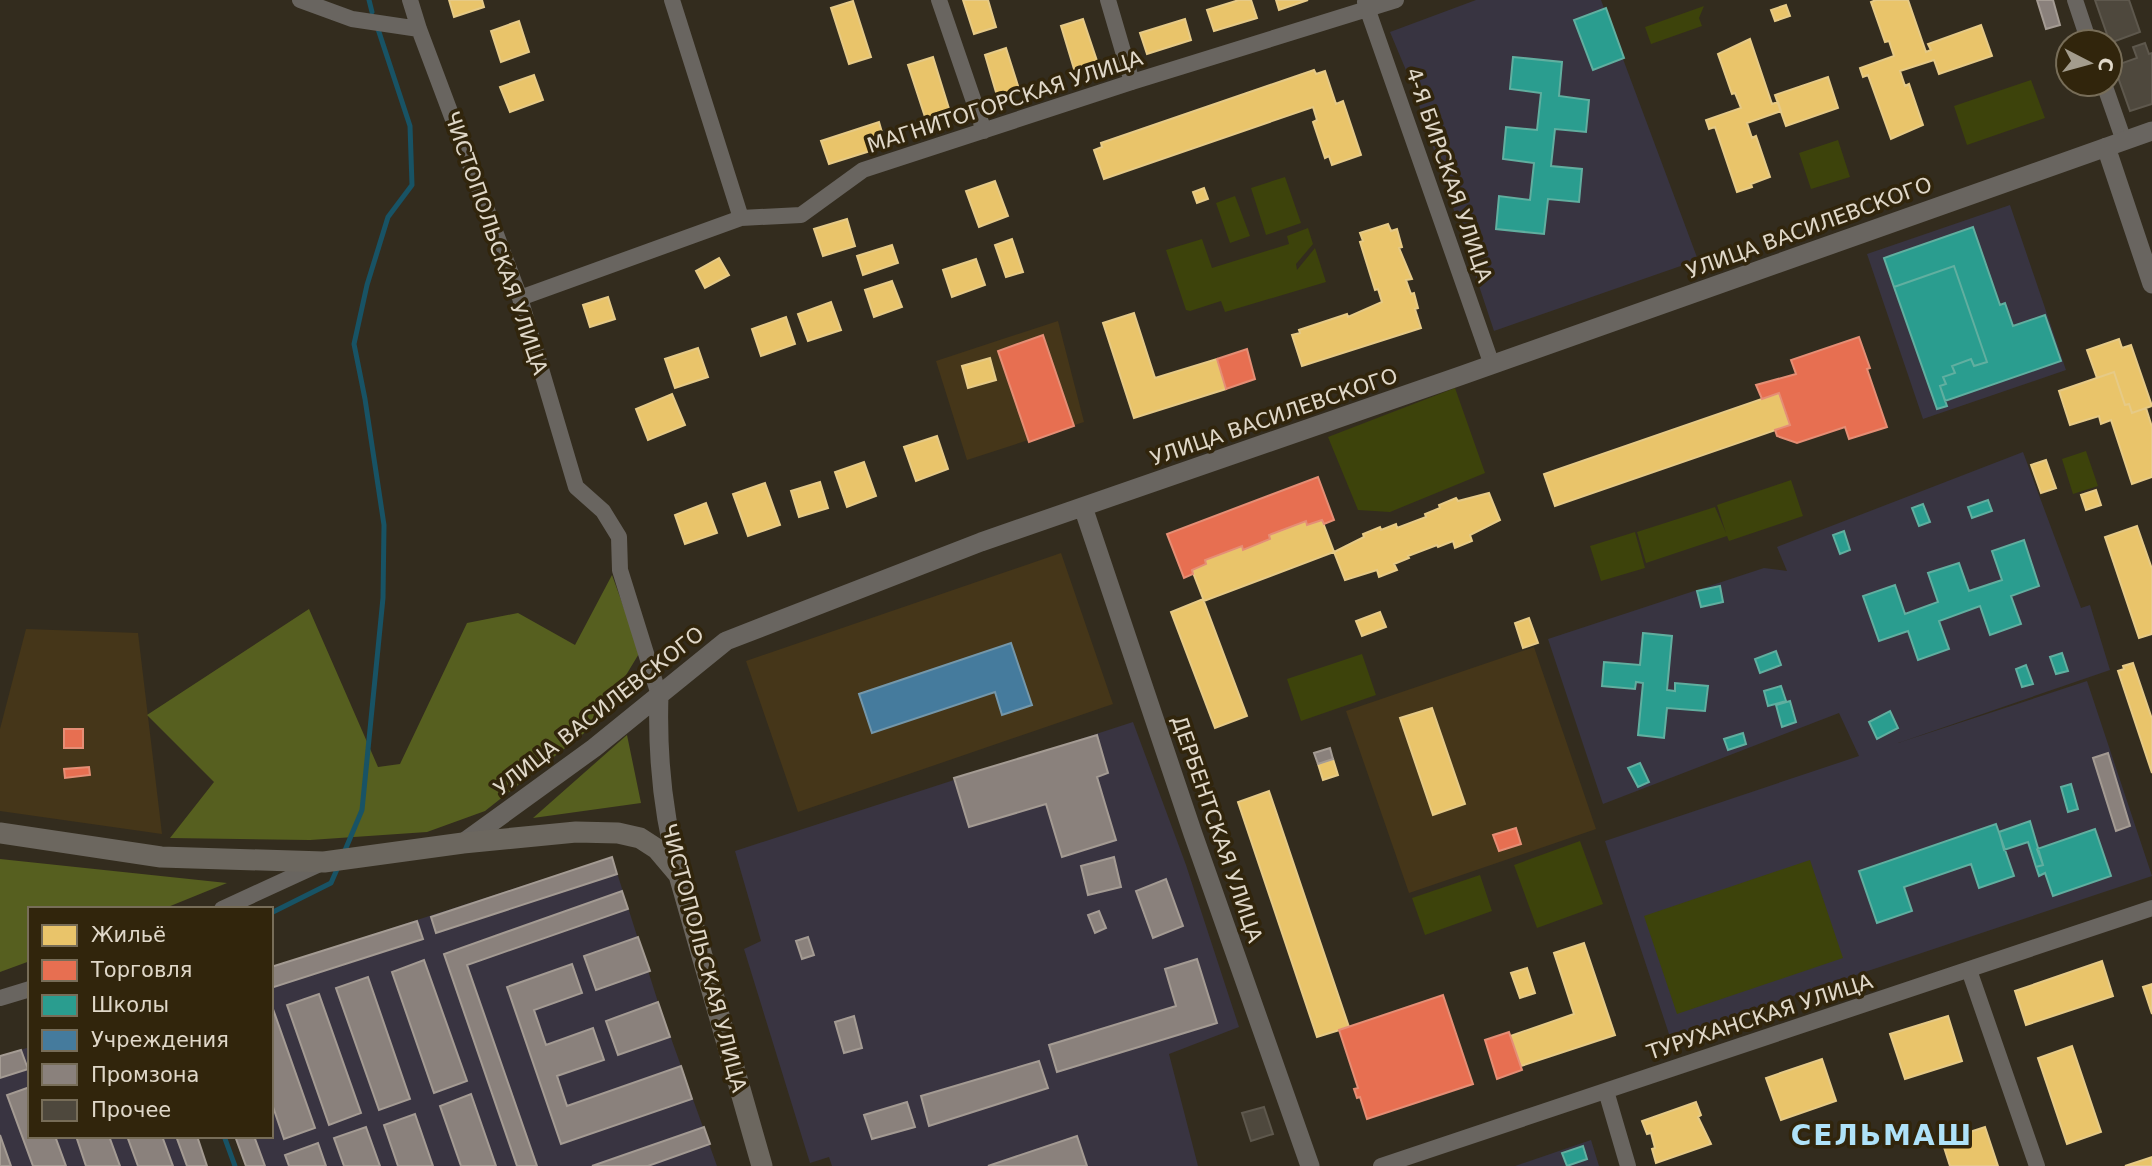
<svg xmlns="http://www.w3.org/2000/svg" width="2152" height="1166" font-family="'DejaVu Sans',sans-serif">
	<style>
		.built { fill: #453619 }
		.industrial { fill: #393441 }
		.education { fill: #383441 }
		.green { fill: #3d430b }
		.forest { fill: #565f1f }
		.homes { fill: #e9c46a; stroke: #e6ca86; stroke-width: 2 }
		.shops { fill: #e76f51; stroke: #e58e75; stroke-width: 2 }
		.schools { fill: #2a9d8f; stroke: #61afa0; stroke-width: 2 }
		.public { fill: #457b9d; stroke: #7497aa; stroke-width: 2 }
		.industry { fill: #8a817c; stroke: #a49b93; stroke-width: 2 }
		.lines { fill: none; stroke-linecap: round; stroke-linejoin: round }
		.stream { stroke: #185365; stroke-width: 5 }
		.building { fill: #4e483d; stroke: #5e584d; stroke-width: 2 }
		.minor { stroke: #696560; stroke-width: 16 }
		.tertiary { stroke: #696560; stroke-width: 19 }
		.secondary { stroke: #6c675f; stroke-width: 21 }
		.labels { text-anchor: middle; dominant-baseline: central; stroke-width: 7; stroke-linejoin: round; paint-order: stroke }
		.street-label { font-size: 21px; fill: #e0d8c9; stroke: #31250c }
		.district-label { font-size: 28px; font-weight: bold; letter-spacing: 2px; fill: #afe2f8; stroke: #31250c }
	</style>
	<rect width="100%" height="100%" fill="#332c1e"/>
	<path class="built" d="M1058 321 1084 422 967 460 936 361Z
		M1061 553 1113 704 798 812 746 661Z
		M26 629 138 633 162 834 0 811V729Z
		M1534 647 1596 829 1409 893 1346 711Z"/>
	<path class="industrial" d="M1133 722 1186 865 1239 1027 1169 1054 1198 1166H832L829 1157 810 1163 744 949 761 941 735 851Z
		M612 857 658 1002 717 1166H246L235 1136H271V967Z
		M30 1047V1136H197L207 1166H0V1056Z"/>
	<path class="education" d="M1476 0H1601L1698 260 1494 331 1413 87 1390 32Z
		M2010 205 2066 370 1923 419 1867 254Z
		M2023 452 2081 608 2090 605 2110 670 1898 743 2087 681 2152 876 1670 1037 1605 841 1859 756 1839 713 1603 804 1548 639 1764 568 1787 571 1777 547Z
		M1591 1140 1599 1166H1515Z"/>
	<path class="green" d="M1704 6 1699 18 1702 26 1651 44 1645 27Z
		M2031 80 2045 118 1967 145 1954 106Z
		M1838 140 1850 177 1811 189 1799 153Z
		M1285 177 1301 223 1266 235 1251 188Z
		M1235 196 1250 236 1230 243 1216 203Z
		M1308 228 1313 244 1296 264 1297 270 1315 248 1326 282 1225 312 1221 301 1190 311 1186 310 1166 250 1202 239 1212 268 1289 244 1287 236Z
		M1455 388 1485 473 1390 512 1358 510 1328 437Z
		M2086 451 2098 486 2073 494 2062 459Z
		M1791 480 1803 516 1729 541 1727 536 1646 563 1637 532 1715 507 1726 533 1717 505Z
		M1635 532 1645 568 1601 581 1590 546Z
		M1362 654 1376 695 1301 721 1287 679Z
		M1580 841 1603 904 1537 928 1514 865Z
		M1810 860 1843 958 1677 1014 1644 916Z
		M1480 875 1492 911 1425 935 1412 898Z"/>
	<path class="forest" d="M612 575 640 652 597 723 485 811 427 832 310 840 170 838 214 782 147 715 309 609 378 767 400 764 467 623 518 613 575 645Z
		M627 735 641 803 533 818Z
		M0 859 227 883 163 909H30V961L0 972Z"/>
	<path class="homes" d="M449 0H482L484 7 454 17Z
		M963 0H988L996 27 974 34Z
		M1239 0H1251L1257 18 1214 31 1207 10Z
		M1276 0H1308L1279 10Z
		M1876 0H1908L1926 52 1931 50 1928 44 1981 25 1992 56 1939 74 1934 60 1900 71 1905 86 1909 84 1923 125 1891 139 1868 75 1863 77 1860 68 1894 56 1889 41 1885 42 1871 2Z
		M853 1 871 57 849 64 831 8Z
		M1786 5 1790 16 1775 21 1771 10Z
		M1083 19 1097 61 1074 69 1061 26Z
		M1185 19 1191 40 1147 54 1140 33Z
		M519 21 529 52 501 62 491 31Z
		M1750 39 1772 104 1778 102 1781 111 1747 123 1752 138 1756 136 1770 177 1751 184 1752 187 1737 192 1715 127 1709 129 1706 120 1741 108 1735 93 1732 94 1718 54Z
		M1006 48 1020 92 998 99 985 55Z
		M933 57 951 115 927 123 908 65Z
		M1314 70 1316 74 1325 71 1336 104 1343 101 1361 155 1332 165 1329 156 1325 158 1313 122 1317 120 1313 107 1104 179 1094 150 1102 147 1101 143Z
		M534 75 543 100 510 112 500 87Z
		M1828 77 1838 108 1786 126 1775 95Z
		M879 122 886 146 829 164 821 141Z
		M995 181 1008 216 979 227 966 191Z
		M1204 188 1208 199 1197 203 1193 192Z
		M847 219 855 246 823 256 814 229Z
		M1388 224 1391 231 1397 229 1402 247 1399 248 1412 279 1406 280 1411 294 1414 293 1418 308 1415 309 1421 328 1302 366 1292 335 1300 333 1299 330 1347 314 1348 317 1382 302 1378 289 1375 290 1360 242 1363 241 1360 233Z
		M1012 239 1023 272 1006 277 995 245Z
		M892 245 898 263 863 275 857 256Z
		M719 258 729 275 705 288 696 271Z
		M976 259 985 285 952 297 943 270Z
		M892 281 902 307 874 317 865 290Z
		M608 297 615 319 590 327 583 305Z
		M831 302 841 330 808 341 798 314Z
		M1134 313 1155 378 1217 359 1226 389 1134 418 1103 323Z
		M786 317 795 344 761 356 752 329Z
		M2119 339 2122 348 2131 345 2152 406 2132 413 2129 404 2125 405 2114 372 2097 378 2087 350Z
		M698 348 708 377 675 388 665 359Z
		M990 358 996 380 968 388 962 366Z
		M2114 372 2125 405 2129 404 2132 413 2146 408 2152 427V477L2132 484 2111 420 2101 424 2099 416 2070 425 2059 391Z
		M1779 393 1790 425 1555 506 1544 474Z
		M672 394 685 425 648 440 636 409Z
		M937 436 948 469 916 481 904 447Z
		M2046 460 2056 488 2041 493 2031 465Z
		M864 462 876 496 847 507 835 472Z
		M820 482 828 508 799 517 791 491Z
		M765 483 780 525 748 536 733 494Z
		M2096 490 2101 505 2086 510 2081 495Z
		M1489 493 1500 520 1470 535 1472 541 1455 548 1453 541 1438 547 1437 545 1408 556 1409 558 1394 564 1397 570 1379 577 1377 570 1345 580 1334 552 1364 537 1363 534 1380 527 1381 530 1396 524 1397 528 1426 517 1425 514 1440 508 1439 505 1456 498 1458 501Z
		M706 503 717 533 685 544 675 515Z
		M1322 520 1334 552 1204 601 1192 570 1206 564 1205 560 1242 546 1243 550 1270 539 1269 535 1306 521 1307 525Z
		M2137 526 2152 569V634L2139 638 2105 537Z
		M1203 599 1247 716 1215 728 1171 612Z
		M1380 612 1386 627 1362 636 1356 621Z
		M1529 618 1538 643 1523 648 1515 623Z
		M2133 663 2152 719V773L2118 671 2124 669 2123 666Z
		M1432 708 1465 804 1433 815 1400 718Z
		M1333 759 1338 775 1323 780 1318 764Z
		M1269 791 1349 1027 1317 1037 1238 802Z
		M1584 943 1615 1035 1521 1066 1510 1036 1574 1014 1554 953Z
		M2102 961 2113 996 2026 1025 2015 991Z
		M1527 968 1535 993 1520 998 1511 973Z
		M2152 984V1014L2143 987Z
		M1948 1016 1962 1061 1905 1079 1890 1034Z
		M2072 1046 2101 1132 2067 1144 2038 1058Z
		M1822 1059 1836 1101 1781 1120 1766 1078Z
		M1696 1102 1701 1115 1698 1117 1711 1144 1656 1163 1652 1149 1655 1148 1651 1133 1647 1134 1642 1121Z
		M1985 1127 1998 1166H1950L1942 1141Z
		M2152 1157V1166H2125Z"/>
	<path class="shops" d="M1043 335 1074 426 1029 442 998 351Z
		M1859 337 1870 368 1867 369 1887 427 1849 439 1845 427 1797 443 1777 436 1775 430 1790 425 1779 393 1762 399 1756 385 1796 374 1791 360Z
		M1247 349 1255 379 1226 389 1217 359Z
		M1318 477 1334 520 1324 524 1322 520 1307 525 1306 521 1269 535 1270 539 1243 550 1242 546 1205 560 1206 564 1192 570 1193 574 1184 578 1167 534Z
		M64 729H83V748H64Z
		M89 767 90 775 65 778 64 769Z
		M1516 828 1521 844 1499 851 1493 835Z
		M1443 995 1473 1084 1367 1119 1360 1097 1357 1098 1354 1089 1358 1088 1339 1030Z
		M1509 1032 1522 1070 1497 1079 1485 1040Z"/>
	<path class="schools" d="M1606 8 1624 58 1593 70 1574 20Z
		M1513 57 1562 62 1559 96 1589 100 1586 132 1555 129 1551 166 1582 169 1579 202 1548 199 1544 234 1496 229 1499 196 1530 200 1534 163 1503 159 1506 127 1537 130 1541 93 1510 89Z
		M1973 227 2000 305 2005 303 2013 326 2045 315 2061 361 1945 401 1940 386 1946 384 1943 377 1955 373 1952 366 1971 359 1974 366 1987 362 1954 266 1894 287 1884 258Z
		M1954 266 1987 362 1974 366 1971 359 1952 366 1955 373 1943 377 1946 384 1940 386 1947 406 1937 409 1894 287Z
		M1988 500 1992 511 1972 518 1968 507Z
		M1923 504 1930 522 1919 526 1912 508Z
		M1844 531 1850 550 1840 554 1833 535Z
		M2024 540 2039 586 2011 596 2021 624 1990 635 1980 606 1939 621 1949 649 1918 660 1908 631 1879 641 1863 596 1895 585 1905 614 1938 602 1928 573 1959 563 1969 591 2002 580 1992 551Z
		M1720 586 1723 602 1701 607 1697 591Z
		M1643 633 1672 636 1667 690 1675 691V683L1708 686 1705 711 1667 708 1664 738 1638 735 1643 683 1636 682 1635 689 1602 686 1604 662 1640 665Z
		M1776 651 1781 665 1760 673 1755 659Z
		M2062 653 2068 671 2056 674 2050 657Z
		M2026 665 2033 684 2022 687 2016 669Z
		M1781 686 1786 701 1768 706 1764 691Z
		M1790 701 1796 722 1782 727 1776 705Z
		M1890 711 1898 728 1877 739 1869 722Z
		M1743 733 1746 744 1728 750 1724 739Z
		M1640 763 1649 782 1638 787 1628 768Z
		M2071 784 2078 809 2068 812 2061 787Z
		M2030 821 2043 865 2036 867 2028 842 2004 850 1999 832Z
		M1996 824 2014 876 1979 888 1971 864 1904 887 1912 911 1877 923 1859 871Z
		M2095 829 2111 876 2053 896 2045 873 2039 876 2036 867 2043 865 2037 849Z
		M1583 1146 1587 1159 1567 1166 1562 1153Z"/>
	<path class="public" d="M1011 643 1032 705 1002 715 995 692 872 733 859 694Z"/>
	<path class="industry" d="M2037 0H2053L2060 25 2046 29Z
		M1097 735 1108 773 1097 777 1116 840 1062 857 1046 804 969 827 954 778Z
		M1330 748 1333 759 1318 764 1314 753Z
		M2108 753 2130 826 2116 831 2093 758Z
		M612 857 617 874 436 933 431 917Z
		M1114 857 1121 887 1088 895 1081 866Z
		M1166 879 1183 926 1153 938 1136 891Z
		M622 891 628 909 467 965 537 1166H517L444 954Z
		M1099 911 1106 928 1095 933 1088 915Z
		M417 921 423 939 271 988V967Z
		M638 937 650 971 596 990 584 956Z
		M808 937 814 955 802 959 796 941Z
		M1197 959 1217 1023 1057 1072 1049 1045 1176 1006 1165 969Z
		M424 960 467 1081 434 1093 392 972Z
		M572 964 582 993 534 1010 546 1045 593 1028 604 1060 557 1076 567 1106 681 1066 692 1099 561 1144 507 987Z
		M368 977 410 1099 379 1110 336 988Z
		M319 994 361 1113 329 1125 287 1005Z
		M658 1002 670 1037 618 1055 606 1021Z
		M273 1009 315 1128 284 1139 271 1101V1010Z
		M854 1016 862 1048 844 1053 835 1022Z
		M21 1050 28 1069 0 1078V1056Z
		M1039 1061 1048 1088 929 1126 921 1096Z
		M30 1087V1136H55L66 1166H33L7 1095Z
		M471 1094 496 1166H461L440 1106Z
		M907 1102 915 1127 872 1139 864 1115Z
		M415 1114 433 1166H398L384 1125Z
		M366 1127 380 1166H344L334 1138Z
		M704 1127 710 1144 648 1166H592Z
		M0 1135 11 1166H0Z
		M76 1136H109L120 1166H86Z
		M127 1136H162L173 1166H138Z
		M176 1136H197L207 1166H187Z
		M235 1136H254L265 1166H246Z
		M1077 1136 1087 1166H988Z
		M318 1143 326 1166H289L285 1155Z"/>
	<g class="lines">
		<path class="stream" d="M369 0 372 12
			M343 855 362 810 383 598 384 525 365 399 354 344 367 285 388 217 412 185 410 126 377 26
			M271 913 331 883 338 867
			M224 1136 235 1166"/>
	</g>
	<path class="building" d="M2095 0H2129L2140 32 2110 43Z
		M2145 43 2149 54 2152 53V104L2130 111 2114 66 2137 58 2133 47Z
		M1264 1107 1273 1134 1251 1141 1242 1113Z"/>
	<g class="lines">
		<path class="minor" d="M300 0 352 19 419 29
			M410 0 419 29 520 298 576 487 603 511 619 537 620 570 659 695
			M672 0 741 218
			M939 0 984 131
			M1108 0 1132 82
			M2075 0 2089 42
			M1365 2 1492 365
			M2104 84 2124 141
			M520 298 741 218 801 215 863 170 1132 82 1396 0
			M222 909 322 863
			M1969 970 2037 1166
			M0 998 30 989
			M1606 1091 1628 1166
			M1381 1166 2152 908"/>
		<path class="tertiary" d="M2106 147 2152 284
			M1083 507 1193 834 1310 1166
			M659 695C657 756 663 816 679 874
			M463 843 594 748 726 641 981 542 1460 376 2152 131"/>
		<path class="secondary" d="M0 833 161 857 324 862 463 843 576 832 618 833 640 838 657 849 679 875 762 1166"/>
	</g>
	<g class="labels">
		<g class="street-label">
			<text transform="translate(1005 102) rotate(-18)">МАГНИТОГОРСКАЯ УЛИЦА</text>
			<text transform="translate(1449 175) rotate(71)">4-Я БИРСКАЯ УЛИЦА</text>
			<text transform="translate(1809 228) rotate(-20)">УЛИЦА ВАСИЛЕВСКОГО</text>
			<text transform="translate(496 243) rotate(71)">ЧИСТОПОЛЬСКАЯ УЛИЦА</text>
			<text transform="translate(1274 417) rotate(-19)">УЛИЦА ВАСИЛЕВСКОГО</text>
			<text transform="translate(599 711) rotate(-38)">УЛИЦА ВАСИЛЕВСКОГО</text>
			<text transform="translate(1217 829) rotate(71)">ДЕРБЕНТСКАЯ УЛИЦА</text>
			<text transform="translate(704 958) rotate(75)">ЧИСТОПОЛЬСКАЯ УЛИЦА</text>
			<text transform="translate(1760 1017) rotate(-18)">ТУРУХАНСКАЯ УЛИЦА</text>
		</g>
		<g class="district-label">
			<text x="1882" y="1135">СЕЛЬМАШ</text>
		</g>
	</g>
	<rect x="28" y="907" width="245" height="231" fill="#31250c" stroke="#776d58" stroke-width="2"/>
	<rect x="42" y="925" width="35" height="21" fill="#e9c46a" stroke="#776d58" stroke-width="2"/>
	<text x="91" y="942" font-size="21" fill="#e0d8c9">Жильё</text>
	<rect x="42" y="960" width="35" height="21" fill="#e76f51" stroke="#776d58" stroke-width="2"/>
	<text x="91" y="977" font-size="21" fill="#e0d8c9">Торговля</text>
	<rect x="42" y="995" width="35" height="21" fill="#2a9d8f" stroke="#776d58" stroke-width="2"/>
	<text x="91" y="1012" font-size="21" fill="#e0d8c9">Школы</text>
	<rect x="42" y="1030" width="35" height="21" fill="#457b9d" stroke="#776d58" stroke-width="2"/>
	<text x="91" y="1047" font-size="21" fill="#e0d8c9">Учреждения</text>
	<rect x="42" y="1064" width="35" height="21" fill="#8a817c" stroke="#776d58" stroke-width="2"/>
	<text x="91" y="1082" font-size="21" fill="#e0d8c9">Промзона</text>
	<rect x="42" y="1100" width="35" height="21" fill="#4e483d" stroke="#776d58" stroke-width="2"/>
	<text x="91" y="1117" font-size="21" fill="#e0d8c9">Прочее</text>
	<g transform="translate(2089 63) rotate(96)"><circle r="33" fill="#31250c" stroke="#776d58" stroke-width="2"/>
	<path d="M0-5L12 26L0 18L-12 26Z" fill="#a39c8d"/>
	<text y="-10" font-size="19" font-weight="bold" text-anchor="middle" fill="#e0d8c9">С</text>
	</g>
</svg>
